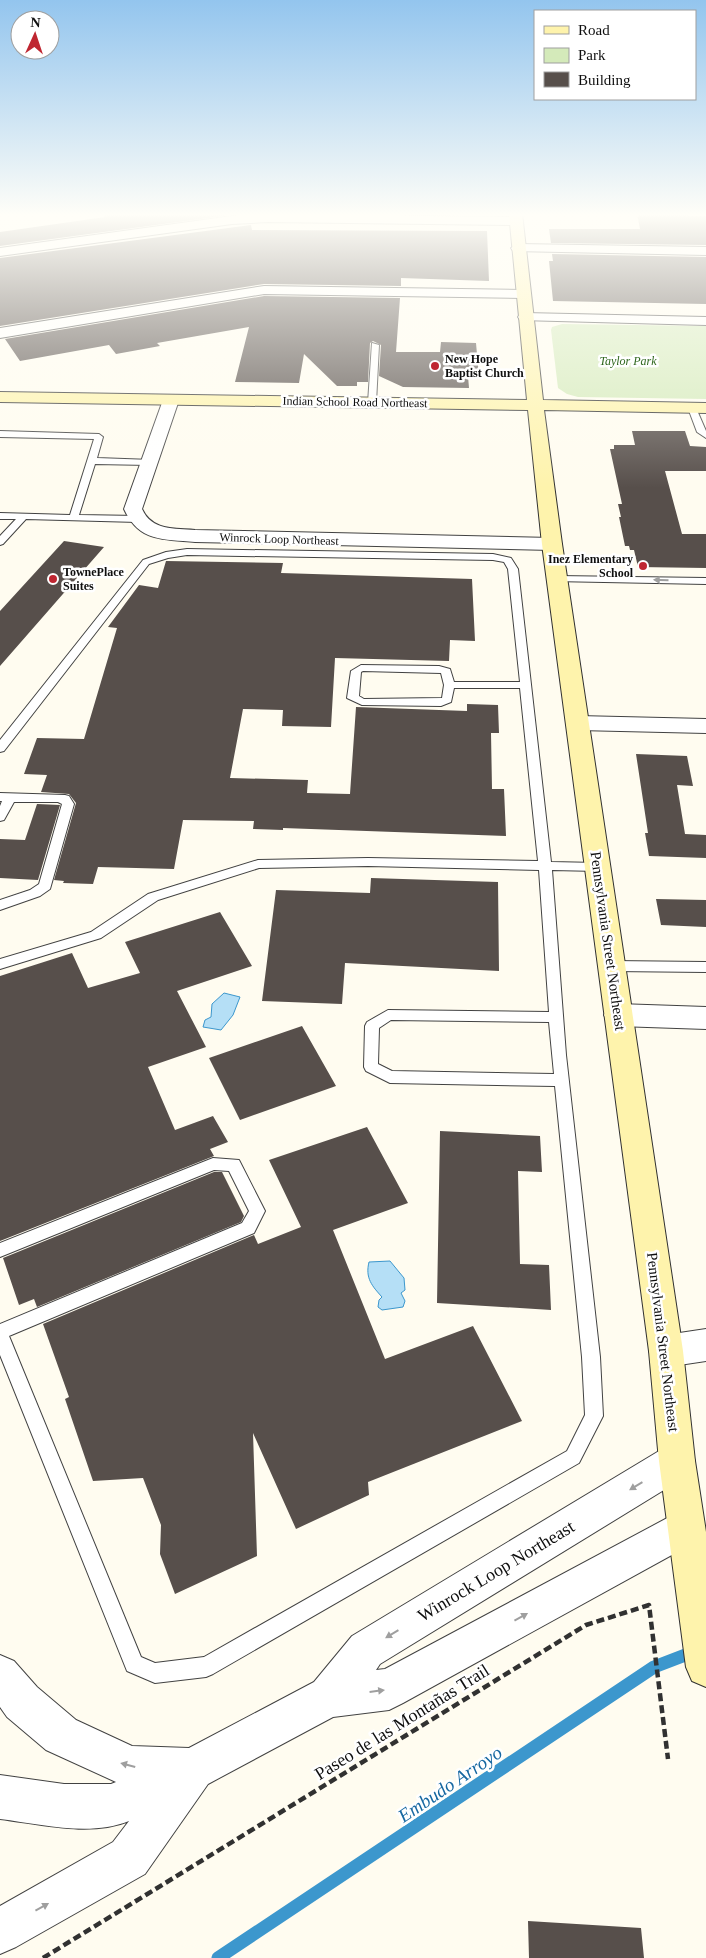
<svg xmlns="http://www.w3.org/2000/svg" width="706" height="1958" font-family="'Times New Roman',serif">
	<style>
		.green { fill: #d4eaba }
		.water { fill: #b5dff6; stroke: #3c97cd }
		.lines { fill: none; stroke-linecap: round; stroke-linejoin: round }
		.stream { stroke: #3c97cd; stroke-width: 13 }
		.building { fill: #574f4b }
		.lane-casing { stroke: #424242; stroke-width: 2 }
		.street-casing { stroke: #424242; stroke-width: 2 }
		.secondary-casing { stroke: #313131; stroke-width: 2 }
		.path { stroke: #313131; stroke-width: 4.5; stroke-dasharray: 8 4; stroke-linecap: butt }
		.lane { fill: #fff; fill-rule: evenodd }
		.street { fill: #fff; fill-rule: evenodd }
		.secondary { fill: #fef3ac; fill-rule: evenodd }
		.oneway { fill: #9f9f9f }
		.poi-dot { fill: #bf2631; stroke: #fff; stroke-width: 2 }
		.labels { text-anchor: middle; dominant-baseline: central; stroke-width: 5; stroke-linejoin: round; paint-order: stroke }
		.far-poi-label { font-size: 12px; font-weight: bold; fill: #0f0f0f; stroke: #fff; text-anchor: start }
		.far-park-label { font-size: 12px; font-style: italic; fill: #2f671e; stroke: #fff }
		.far-street-label { font-size: 12px; fill: #0f0f0f; stroke: #fff }
		.street-label { font-size: 15px; fill: #0f0f0f; stroke: #fff }
		.near-street-label { font-size: 18px; fill: #0f0f0f; stroke: #fff }
		.near-water-label { font-size: 19px; font-style: italic; fill: #1768a1; stroke: #fff }
	</style>
	<rect width="100%" height="100%" fill="#fffcf0"/>
	<path class="green" d="M562 324 706 326V399L578 397 567 394 558 388 551 330 552 327Z"/>
	<path class="water" d="M224 993 240 997 233 1015 221 1030 203 1027 205 1020 211 1017 212 1004Z
		M390 1261 404 1278 405 1290 401 1293 405 1301 403 1307 382 1310 378 1307 379 1300 382 1297C372 1286 365 1278 369 1262Z"/>
	<g class="lines">
		<path class="stream" d="M218 1958 654 1667 706 1647"/>
	</g>
	<path class="building" d="M102 213H245L0 246V232L105 217Z
		M637 213 706 216V245L551 243 549 229H640Z
		M251 225 252 230 487 231 489 281 401 278V286L264 284 0 326V258Z
		M552 254 706 257V304L553 301 549 261H553Z
		M264 296 400 298 396 352H440L441 342 476 343 479 377 468 376 469 388 403 387 379 376 381 345 373 341 370 343 368 382H357V386H337L304 354 299 383 235 382 249 327 157 343 160 346 116 354 109 345 20 361 5 339Z
		M632 431H685L690 446 706 447V471H665L682 534H706V568L638 567 634 550H630L629 546H625L619 517H621L618 504H622L610 449H614V445H635Z
		M64 541 104 547 0 666V611Z
		M166 561 283 563 281 573 472 579 475 641 450 640 449 661 335 658 331 727 282 726 283 710 243 709 230 778 308 780 307 793 350 794 356 707 467 711V704L498 705 499 733H491L492 789H504L506 836 283 828V830L253 829 254 821 183 820 174 869 98 867 93 884 63 883 64 881 54 880 76 803 69 794 41 792 47 775 24 774 37 738 84 739 117 628 108 627 139 585 158 588Z
		M636 754 687 756 693 786 677 785 685 834 706 835V858L649 856 645 833H648Z
		M37 804 60 805 38 880 0 878V839L25 840Z
		M371 878 498 882 499 971 345 963 342 1004 262 1001 276 890 370 893Z
		M656 899 706 900V927L661 925Z
		M220 912 252 966 177 991 206 1047 148 1067 175 1130 213 1116 228 1142 210 1149 214 1156 0 1241V976L72 953 88 988 140 973 125 942Z
		M302 1026 336 1086 240 1120 209 1058Z
		M367 1127 408 1203 333 1230 385 1359 473 1326 522 1421 368 1482 369 1495 296 1529 253 1433 257 1556 175 1594 160 1554 161 1525 143 1478 93 1481 65 1399 69 1397 43 1324 254 1235 258 1244 301 1227 269 1160Z
		M440 1131 540 1136 542 1172 518 1171 520 1264 549 1265 551 1310 437 1303Z
		M214 1172H222L244 1216 241 1222 37 1307 34 1299 19 1305 3 1258Z
		M528 1921 641 1928 644 1958H529Z"/>
	<g class="lines">
		<g class="lane-casing">
			<path id="lane" d="M372 343 379 345 376 403 372 405 368 403Z
				M689 406 696 408 706 431V438L697 432 688 408Z
				M0 431 99 434 103 437 97 458 152 460 153 462 149 465 95 464 79 515 138 516 143 519 138 522 26 519 3 544 0 545V536L16 519H0V513L70 515 94 439 0 437Z
				M187 549 493 554 511 558 518 569 551 862 598 863 604 867 598 871 552 870 566 1055 600 1357 603 1416 579 1463 213 1674 206 1677 155 1683 127 1671 0 1355V1324L242 1223 249 1211 229 1171 214 1170 0 1257V1243L213 1158 239 1160 265 1211 254 1233 9 1336 141 1657 155 1663 204 1657 567 1451 585 1415 582 1357 555 1086 390 1083 366 1071 364 1067 365 1026 367 1022 388 1010 549 1012 539 870 368 866 259 868 158 900 101 938 0 969V959L91 932 148 894 258 860 368 858 538 861 520 688H454L451 702 441 706 362 705 347 698 351 671 361 665 439 666 450 669 454 682H520L508 569 504 562 493 560 187 555 168 558 149 564 4 751 0 752V740L143 560 166 552ZM363 671 441 673 444 685 442 698 364 699 359 696 361 672ZM391 1020 549 1022 554 1074 392 1071 378 1064 379 1028Z
				M557 576 706 578V584L553 581 552 579Z
				M0 793 65 795 69 796 74 804 50 889 40 896 0 910V900L30 890 39 884 62 804 58 802H14L4 820 0 821V806L2 801H0Z
				M612 961 706 962V972L612 971 607 969 605 966 607 963Z"/>
		</g>
		<g class="street-casing">
			<path id="street" d="M268 214 516 217 523 221 516 225 268 222 232 224 0 256V248L232 216Z
				M518 244 706 247V255L513 251 511 248Z
				M264 286 523 290 528 291 530 294 528 297 523 298 264 294 0 338V328Z
				M525 313 706 317V325L520 320 518 317 520 314Z
				M171 395 177 397 179 400 142 509C152 531 174 528 195 530L552 538 559 540 562 544 559 548 552 550 195 542C163 539 139 542 124 509L163 400 165 397Z
				M578 716 706 719V733L578 730 570 728 567 723 570 718Z
				M618 1004 706 1007V1029L618 1026 608 1022 604 1015 608 1008Z
				M706 1329V1361L666 1367 654 1362 649 1351 654 1340 666 1335Z
				M677 1443 690 1448 695 1461 690 1474 380 1664 376 1670 385 1669 686 1508 699 1514 705 1527 699 1540 403 1703 389 1710 333 1717 208 1784 145 1874 16 1947 0 1954V1906L113 1842 129 1821C90 1837 41 1824 0 1819V1775L64 1784H111L116 1782 46 1750 7 1717 0 1707V1655L14 1661 37 1687 76 1720 132 1746 189 1748 314 1682 352 1636 664 1448Z"/>
		</g>
		<g class="secondary-casing">
			<path id="secondary" d="M509 213H522L543 400 706 403V413L544 410 562 544 683 1351 695 1461 706 1532V1687L692 1681 686 1667 659 1461 649 1351 542 544 528 410 0 402V392L527 400Z"/>
		</g>
		<path class="path" d="M43 1958 586 1625 649 1605 668 1759"/>
		<use href="#lane" class="lane"/>
		<use href="#street" class="street"/>
		<use href="#secondary" class="secondary"/>
	</g>
	<defs><path id="oneway-solid" d="M-6-.8H1V-3.2L6.5 0L1 3.2V.8H-6Z" transform="scale(1.25)"/></defs>
	<g class="oneway">
		<use href="#oneway-solid" transform="translate(661 580) rotate(-179)"/>
		<use href="#oneway-solid" transform="translate(636 1486) rotate(149)"/>
		<use href="#oneway-solid" transform="translate(521 1617) rotate(-29)"/>
		<use href="#oneway-solid" transform="translate(392 1634) rotate(149)"/>
		<use href="#oneway-solid" transform="translate(377 1691) rotate(-7)"/>
		<use href="#oneway-solid" transform="translate(128 1765) rotate(-165)"/>
		<use href="#oneway-solid" transform="translate(42 1907) rotate(-29)"/>
	</g>
	<linearGradient id="sky" x2="0" y2="1"><stop stop-color="#93c5ee"/><stop offset="0.44" stop-color="#fffef8"/><stop offset="1" stop-color="#fffef8" stop-opacity="0"/></linearGradient>
	<rect width="706" height="488" fill="url(#sky)"/>
	<g class="poi-dot">
		<circle cx="435" cy="366" r="5"/>
		<circle cx="643" cy="566" r="5"/>
		<circle cx="53" cy="579" r="5"/>
	</g>
	<g class="labels">
		<g class="far-poi-label">
			<text x="445" y="359">New Hope<tspan x="445" dy="14">Baptist Church</tspan></text>
			<text x="633" y="559" text-anchor="end">Inez Elementary<tspan x="633" dy="14">School</tspan></text>
			<text x="63" y="572">TownePlace<tspan x="63" dy="14">Suites</tspan></text>
		</g>
		<g class="far-park-label">
			<text x="628" y="361">Taylor Park</text>
		</g>
		<g class="far-street-label">
			<text transform="translate(355 402) rotate(1)">Indian School Road Northeast</text>
			<text transform="translate(279 539) rotate(2)">Winrock Loop Northeast</text>
		</g>
		<g class="street-label">
			<text transform="translate(608 941) rotate(82)">Pennsylvania Street Northeast</text>
			<text transform="translate(663 1342) rotate(83)">Pennsylvania Street Northeast</text>
		</g>
		<g class="near-street-label">
			<text transform="translate(496 1571) rotate(-31)">Winrock Loop Northeast</text>
			<text transform="translate(402 1722) rotate(-32)">Paseo de las Montañas Trail</text>
		</g>
		<g class="near-water-label">
			<text transform="translate(450 1784) rotate(-34)">Embudo Arroyo</text>
		</g>
	</g>
	<rect x="534" y="10" width="162" height="90" fill="#ffffff" stroke="#9f9f9f"/>
	<rect x="544" y="26" width="25" height="8" fill="#fef3ac" stroke="#9f9f9f"/>
	<text x="578" y="35" font-size="15" fill="#0f0f0f">Road</text>
	<rect x="544" y="48" width="25" height="15" fill="#d4eaba" stroke="#9f9f9f"/>
	<text x="578" y="60" font-size="15" fill="#0f0f0f">Park</text>
	<rect x="544" y="72" width="25" height="15" fill="#574f4b" stroke="#9f9f9f"/>
	<text x="578" y="85" font-size="15" fill="#0f0f0f">Building</text>
	<g transform="translate(35 35) rotate(3)"><circle r="24" fill="#ffffff" stroke="#9f9f9f"/>
	<path d="M0-4L9 19L0 12L-9 19Z" fill="#bf2631"/>
	<text y="-8" font-size="14" font-weight="bold" text-anchor="middle" fill="#0f0f0f">N</text>
	</g>
</svg>
